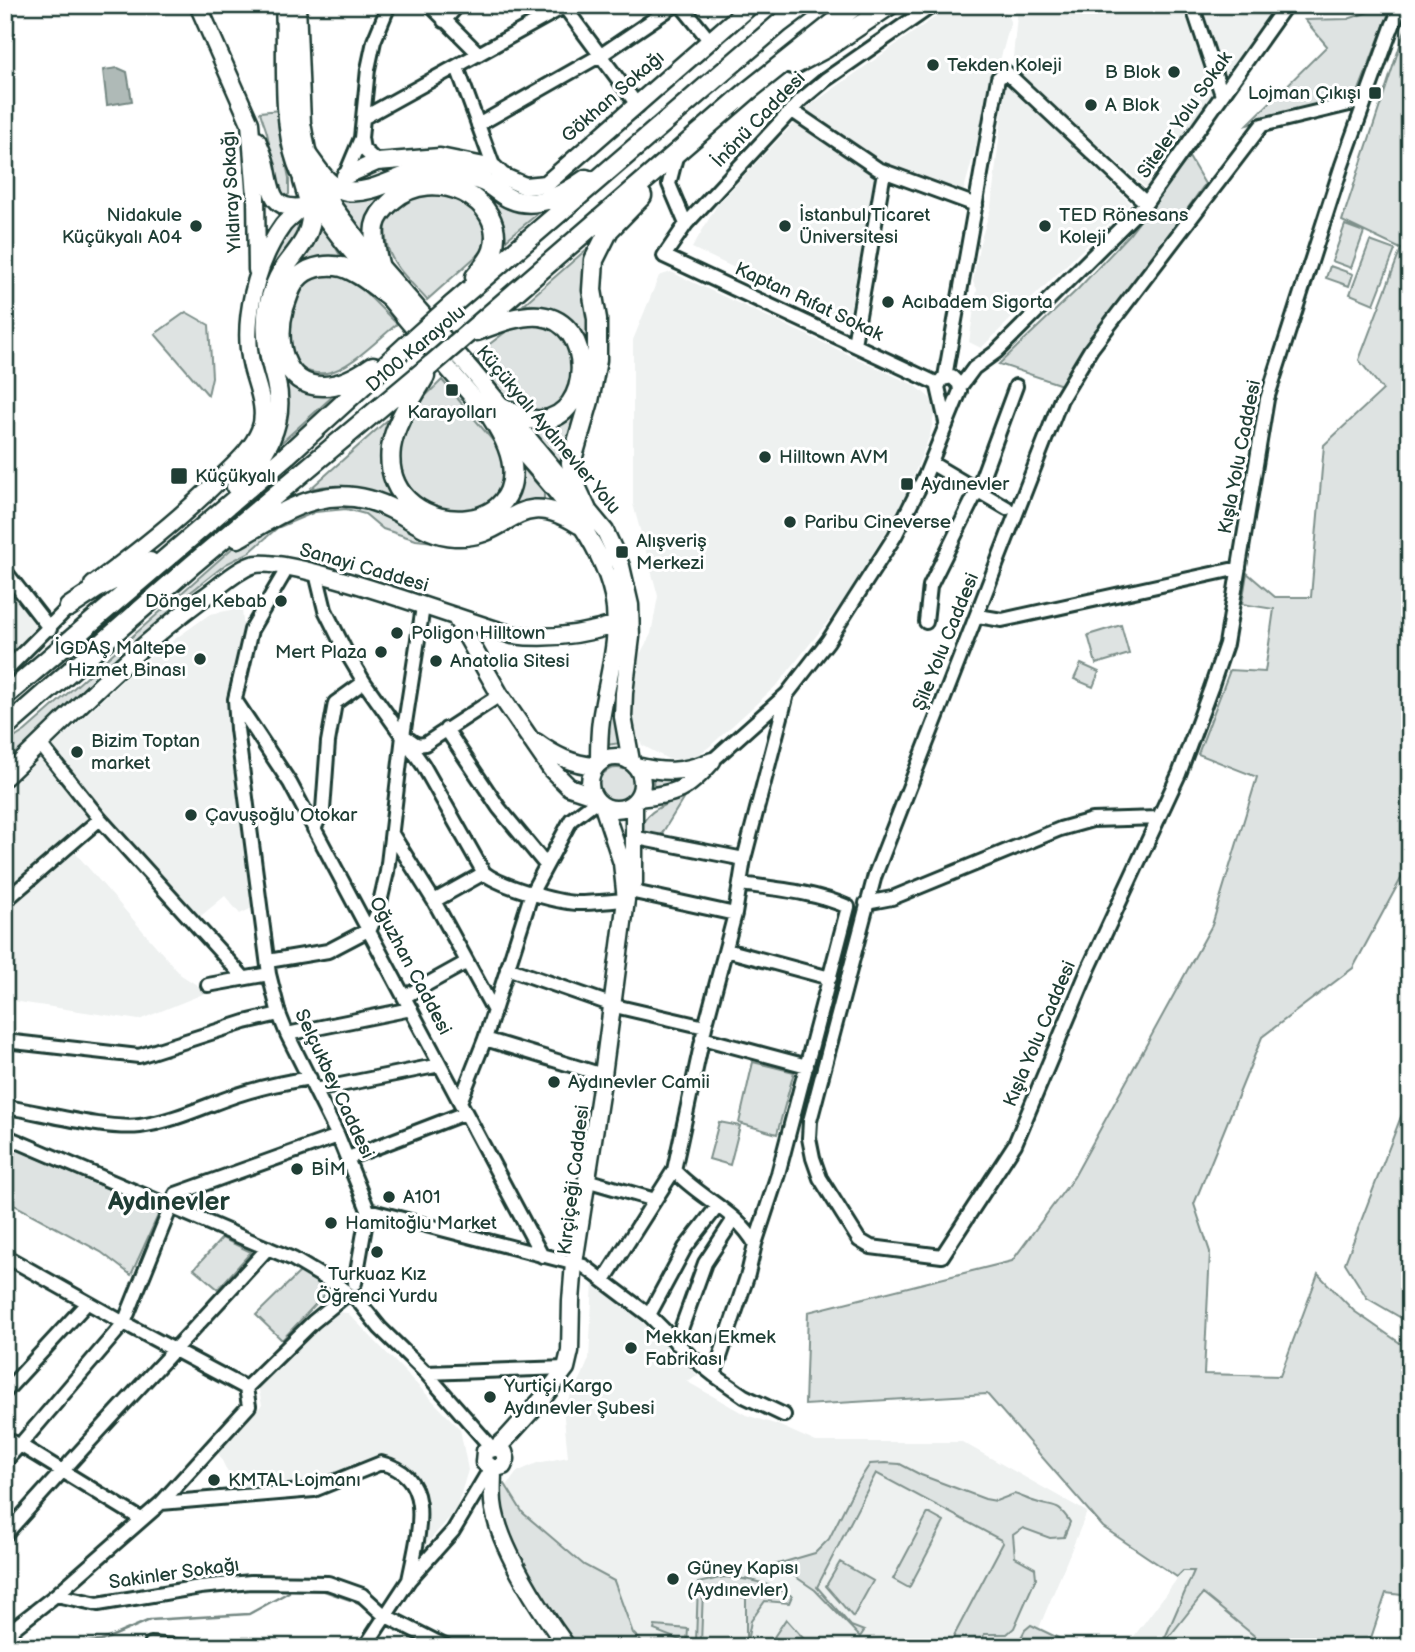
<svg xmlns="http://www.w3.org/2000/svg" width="1415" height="1652" font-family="'Balsamiq Sans',sans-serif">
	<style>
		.built { fill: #eef1f0 }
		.green { fill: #dee3e2; stroke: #7e908b; stroke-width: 2 }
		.water { fill: #afbab7; stroke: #758883; stroke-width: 2 }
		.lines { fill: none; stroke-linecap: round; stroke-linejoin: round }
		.stream { stroke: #758883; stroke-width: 2.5 }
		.minor-casing { stroke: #1f3d34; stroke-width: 18 }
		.major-casing { stroke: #1f3d34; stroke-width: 21 }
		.highway-casing { stroke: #1f3d34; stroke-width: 23 }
		.minor { stroke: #fff; stroke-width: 12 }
		.major { stroke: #fff; stroke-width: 16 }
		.highway { stroke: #fff; stroke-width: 18 }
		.highway-bridge-casing { stroke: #1f3d34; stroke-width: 23; stroke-linecap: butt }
		.highway-bridge { stroke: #fff; stroke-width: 18 }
		.poi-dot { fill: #1f3d34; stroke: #fff; stroke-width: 2.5 }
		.labels { text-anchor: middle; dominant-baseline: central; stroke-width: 6; stroke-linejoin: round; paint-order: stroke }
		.poi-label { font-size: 19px; fill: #1f3d34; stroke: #fff; text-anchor: start }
		.street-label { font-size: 19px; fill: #1f3d34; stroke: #fff }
		.district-label { font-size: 26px; font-weight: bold; fill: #1f3d34; stroke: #fff }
	</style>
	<rect width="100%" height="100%" fill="#fff"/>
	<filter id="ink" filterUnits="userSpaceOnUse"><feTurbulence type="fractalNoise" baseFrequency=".0143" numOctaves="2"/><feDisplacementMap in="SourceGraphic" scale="14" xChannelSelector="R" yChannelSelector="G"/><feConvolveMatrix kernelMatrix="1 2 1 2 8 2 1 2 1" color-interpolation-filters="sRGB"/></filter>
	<g filter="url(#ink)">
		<path class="built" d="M952 5H1001L1011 21 963 193 870 157 805 109Z
			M1018 5H1181L1182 7 1276 5 1227 80 1146 188 1012 68Z
			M1006 80 1130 203 981 348 969 342 977 289 973 282 979 246 991 207Z
			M796 121 875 176 848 321 692 248 717 205Z
			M671 272 916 386 930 398 935 411 930 435 900 509 840 606 778 684 709 747 692 759H668L642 745 633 726 629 703 632 669 651 634 658 596 633 504V340L659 276Z
			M9 563 51 615 5 661V567Z
			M242 608 244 635 230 702 256 906 240 914 225 896 197 919 105 819 72 849 181 975 208 992 139 1020 5 1000V792L140 664 210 614Z
			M593 1281 614 1295 698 1376 686 1381 746 1415 778 1425 816 1442H962L1087 1512 1039 1628 1077 1647H579L506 1487 517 1472 537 1463 568 1457 563 1408 581 1378 589 1359Z
			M335 1312 348 1313 460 1429 468 1470 456 1510 417 1555 422 1513 395 1464 315 1487 238 1494 217 1450 262 1405 258 1386Z
			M1183 1571H1194L1288 1647H1126Z"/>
		<path class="green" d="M1389 5H1392L1357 95 1247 125 1327 46 1305 20 1348 19Z
			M1410 15V862L1353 968 1262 1037 1194 1204 1210 1252 1204 1374 1280 1376 1318 1274 1354 1311 1410 1350V1596L1386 1593 1368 1647H1268L1203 1594 1161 1647 1194 1571H1183L1177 1577 1103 1527 987 1394 805 1405 808 1312 1012 1261 1074 1177 1212 925 1257 777 1198 754 1230 670 1265 672 1274 609 1242 604 1247 573 1275 597H1311L1324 445 1383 390 1359 360 1401 249 1342 221Z
			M280 110 282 145 289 178V194L286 197C269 182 272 153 267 133 265 126 262 119 260 112Z
			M1189 157 1205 184 1062 385 999 364 1078 289 1129 235Z
			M468 182 546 207 501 244C496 209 497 202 468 182Z
			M445 192 474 207 482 222 486 238 482 251 427 300C400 270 375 252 390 208L416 194Z
			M372 194 381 198 374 210 367 236 336 195Z
			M301 212 303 225 259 314C261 274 279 245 301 212Z
			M1345 225 1364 232 1351 268 1332 261Z
			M324 227 341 257C318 254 305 263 285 275L313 231Z
			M1370 241 1395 250 1374 304 1350 294Z
			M588 248 584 276 591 353 587 356C578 316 564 308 524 304Z
			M1330 266 1353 274 1349 286 1326 278Z
			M326 270 352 279 397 324C378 339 349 370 326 373 310 375 292 366 287 350 283 336 289 298 298 287 303 279 318 274 326 270Z
			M186 312 209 325 212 377 208 395 155 334Z
			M536 322C543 325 555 328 560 333 592 362 564 435 517 405 500 394 487 372 474 356L512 327Z
			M275 364 289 374 343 387 272 451Z
			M442 380 499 448C530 534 397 530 400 452 401 438 403 422 412 411 420 400 432 390 442 380Z
			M582 397 566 446 565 460H557L527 426Z
			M391 417 386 436 399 495 396 500C364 488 343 481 310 489Z
			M525 470 544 492V499L527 502 512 509 506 503 519 471Z
			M349 500 453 544 416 540 383 529 365 514 346 509 315 512 277 528 250 552 226 564 187 595 5 764V744L25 731 237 544 307 507Z
			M1121 625 1129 654 1096 664 1088 635Z
			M1081 664 1099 672 1093 687 1074 679Z
			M615 678V711L621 743 606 745 608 712Z
			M598 787a19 19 0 1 1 38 0a19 19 0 1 1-38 0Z
			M653 777 687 778 654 792Z
			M685 796 661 835 640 832C643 810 668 804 685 796Z
			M753 1062 794 1072 777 1134 739 1123Z
			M1410 1093V1323L1367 1298 1345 1263Z
			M719 1122 740 1126 730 1165 709 1159Z
			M5 1144 160 1211 131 1275 101 1252 5 1200Z
			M222 1238 251 1252 218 1289 194 1269Z
			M304 1268 327 1292 282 1340 256 1315Z
			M885 1463 900 1464 921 1475 985 1499 996 1501 1014 1494C1022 1496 1028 1500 1036 1502 1055 1509 1057 1502 1070 1522L1064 1537 1050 1538 1023 1528 1013 1535 1015 1557 1035 1568 1036 1578 1014 1628 1007 1634H984L981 1645 984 1647H948L1003 1543 1001 1540 876 1473 817 1587 851 1626 864 1631 860 1637 815 1590 790 1573 774 1565 815 1553 829 1539 855 1487 870 1464Z
			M505 1484 523 1513 584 1565 614 1581 633 1633 647 1647H575L511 1545 495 1487Z
			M928 1513 944 1522 909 1588 893 1579Z
			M840 1562 873 1581 853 1617 826 1586Z
			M724 1577C749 1578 770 1583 792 1596L789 1603 765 1601 751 1621 746 1647V1598L703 1590 701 1644 696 1642 698 1583Z
			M786 1619 811 1647H786L774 1637Z
			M1031 1625 1077 1647H1016L1025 1630Z
			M655 1626 688 1629 687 1643 654 1630Z"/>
		<path class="water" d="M118 68 127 72 132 101 107 105 103 70Z"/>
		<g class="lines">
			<path class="stream" d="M319 1589 365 1605
				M70 1644 101 1641 150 1620 249 1614 289 1592"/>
			<g class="minor-casing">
				<path id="minor" d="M430 5 479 54
					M563 5 638 106
					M681 5 710 41
					M933 5 825 80 801 100 686 224 664 256 938 384
					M1192 5 1222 95
					M444 21 458 5
					M1392 28 1401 5
					M457 67 494 168
					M1366 100 1262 125 1091 349 1061 399 875 875 810 1121 809 1138 813 1158 820 1178 859 1240 871 1247 942 1256 1015 1144 1089 968 1179 774 1211 688 1226 644 1267 399 1342 165 1393 24
					M791 110 878 169 976 205
					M363 118 567 5
					M478 125 601 55 675 5
					M361 138 363 149 377 162
					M677 153 669 184 686 224
					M345 176 361 138 368 69 374 41 389 5
					M854 344 884 172
					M945 377 998 78 1007 73 1146 203
					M960 387 974 368 996 352 1146 203 1286 5
					M931 463 1007 508
					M288 567 251 630 235 699 237 729 269 974 279 1014 287 1034 338 1136 368 1210 355 1283
					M5 571 50 629
					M316 573 325 610 345 650 364 682 423 765 484 873C500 886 556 902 577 903 593 903 610 901 626 900
					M978 616 1002 620 1239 568
					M926 622 930 586 977 491 1016 386
					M5 671 69 607
					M237 703 290 783 542 1256
					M446 729 499 808 546 865
					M407 738 417 745 425 744 500 695
					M40 744 100 819 244 978
					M712 761 787 694 828 641 895 536 926 474 960 391 959 384 952 377 942 379 938 387 946 422
					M314 829 323 810 328 742 335 703 364 682
					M392 834 434 901 484 873
					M632 837 744 859
					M741 884C777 889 815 892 848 907L778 1174 755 1244
					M634 892 735 914
					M5 901 100 819
					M434 901 494 1011
					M866 903 892 898 1060 829 1092 820 1159 818
					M726 950 830 978
					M268 961 328 951 370 929 378 911 387 872 403 736 423 607
					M507 968 613 1005
					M208 985 269 974
					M404 997 467 962
					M619 1007 705 1027
					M287 1034 411 1009
					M702 1038 807 1066
					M485 1039 603 1075
					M5 1041 139 1056 245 1022 279 1014
					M315 1090 440 1065
					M460 1102 485 1039 532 892 571 820 597 800
					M5 1111 13 1108C47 1114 108 1130 140 1126 175 1121 204 1106 237 1095 261 1087 285 1082 310 1078
					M5 1136 293 1259 345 1290
					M348 1158 465 1113
					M674 1170C698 1197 738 1212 755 1244L748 1274 714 1375
					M593 1182 655 1200
					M368 1210 584 1266 649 1315 690 1356 714 1375 744 1396 784 1415
					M5 1256 124 1323 246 1388
					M604 1280 674 1170 705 1027 735 914 744 859 787 694
					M355 1297 380 1328 426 1373 491 1447
					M649 1315 685 1248 717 1207
					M676 1343 705 1263 734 1219
					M426 1373 566 1368
					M5 1392 87 1303
					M5 1439 20 1445 124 1323 176 1194 338 1136
					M5 1461 20 1445 141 1519
					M161 1503 249 1406 246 1388 313 1322 346 1295
					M5 1535C91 1437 181 1344 268 1248
					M409 1580C417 1539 438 1476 381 1463L314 1490 161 1503 56 1595 98 1604 200 1587 251 1582 328 1583 362 1595 384 1615 447 1647
					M5 1635 56 1595
					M151 1647V1644L190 1647
					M365 1647 409 1580 453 1531 490 1469"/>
			</g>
			<g class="major-casing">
				<path id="major" d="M198 5 250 123 256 196 257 270
					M284 5C287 53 280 118 296 163 311 207 344 241 372 277 417 333 464 388 513 442 552 485 600 537 613 595 622 639 607 677 601 720 599 734 599 748 599 762
					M297 5 302 123 308 156 334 208 361 244 473 372 605 531 621 566 630 605 631 637 624 693 623 717 631 761
					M257 140C260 147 263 154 265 161 272 186 268 211 302 207
					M345 176 377 162 440 157 494 168 502 176 525 186 546 184 751 5
					M93 585C138 552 181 518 220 479 235 464 252 450 260 430 268 410 257 387 252 367 241 323 256 262 283 225 288 219 296 213 302 207
					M455 616 500 695 551 769 569 787 593 795
					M536 742C555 756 572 764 595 766
					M590 783a26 26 0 1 1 52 0a26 26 0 1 1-52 0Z
					M636 766C665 773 681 773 709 762
					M5 777C70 716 131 651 203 598 218 588 235 571 252 565 285 553 469 623 513 635 549 640 582 635 617 624
					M638 798C677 794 686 791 712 761
					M634 803V883
					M497 1447 504 1452 506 1459 503 1466 493 1469 484 1462 485 1451 497 1447 505 1440 543 1398 566 1368 570 1351 571 1301 574 1263 603 1075 626 900 622 863 603 806
					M493 1469C493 1480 492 1491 493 1502 497 1545 541 1611 567 1647"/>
			</g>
			<g class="highway-casing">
				<path id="highway" d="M794 65 826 48 890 5
					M308 156C319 171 328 188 347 191 376 195 403 171 431 171 448 171 468 175 484 182 493 186 501 195 511 199 537 210 565 194 586 179
					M379 264C376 252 373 239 375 226 377 216 385 207 393 200 433 164 508 199 493 250 490 260 481 269 475 277
					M452 305 780 23 804 5
					M477 331C496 324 519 314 540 316 596 322 592 416 542 420 527 422 514 413 502 407
					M467 334 748 91 856 5
					M373 366C360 375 341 386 324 386 282 387 275 340 284 308 288 297 291 283 301 275 312 266 329 264 342 267 359 272 374 286 388 296
					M425 376C412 399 395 422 391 448 378 552 575 544 492 418
					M236 487C264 456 286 426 276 382 269 356 263 329 269 303 272 293 276 281 281 273 293 254 310 241 311 217 311 205 306 192 303 181
					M586 508 574 482 571 463 589 401 597 360V319L592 290 594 260 609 230 642 196
					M238 538C291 506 335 478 396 511 416 522 431 535 455 536 511 539 514 484 579 524
					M69 607 96 589 150 562
					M5 696 287 455 406 346
					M5 728 192 565 432 364"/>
			</g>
			<use href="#minor" class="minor"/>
			<use href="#major" class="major"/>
			<use href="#highway" class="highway"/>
			<g class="highway-bridge-casing">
				<path id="highway-bridge" d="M406 346 452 305
					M432 364 467 334"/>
			</g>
			<use href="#highway-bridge" class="highway-bridge"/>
		</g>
	</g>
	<g class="poi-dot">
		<circle cx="933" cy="65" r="7"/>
		<circle cx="1174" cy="72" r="7"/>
		<rect x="1368" y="86" width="14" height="14" rx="3.5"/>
		<circle cx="1091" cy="105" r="7"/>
		<circle cx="196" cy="226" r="7"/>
		<circle cx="785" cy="226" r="7"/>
		<circle cx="1045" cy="226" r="7"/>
		<circle cx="888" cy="302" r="7"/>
		<rect x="445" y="383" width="14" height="14" rx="3.5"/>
		<circle cx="765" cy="457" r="7"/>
		<rect x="170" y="467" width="18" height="18" rx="3.5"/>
		<rect x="900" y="477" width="14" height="14" rx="3.5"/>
		<circle cx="790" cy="522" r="7"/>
		<rect x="615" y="545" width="14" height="14" rx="3.5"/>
		<circle cx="281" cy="601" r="7"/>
		<circle cx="397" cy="633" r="7"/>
		<circle cx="381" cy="652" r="7"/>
		<circle cx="200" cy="659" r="7"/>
		<circle cx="436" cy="661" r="7"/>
		<circle cx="77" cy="752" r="7"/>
		<circle cx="191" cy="815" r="7"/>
		<circle cx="554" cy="1082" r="7"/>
		<circle cx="297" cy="1169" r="7"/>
		<circle cx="389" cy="1197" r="7"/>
		<circle cx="331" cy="1223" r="7"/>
		<circle cx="377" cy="1252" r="7"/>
		<circle cx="631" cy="1348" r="7"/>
		<circle cx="490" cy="1397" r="7"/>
		<circle cx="214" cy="1480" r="7"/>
		<circle cx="673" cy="1579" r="7"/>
	</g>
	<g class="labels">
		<g class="poi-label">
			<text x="947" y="65">Tekden Koleji</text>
			<text x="1160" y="72" text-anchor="end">B Blok</text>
			<text x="1361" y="93" text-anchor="end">Lojman Çıkışı</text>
			<text x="1105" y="105">A Blok</text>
			<text x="182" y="215" text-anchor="end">Nidakule<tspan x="182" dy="22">Küçükyalı A04</tspan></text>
			<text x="799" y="215">İstanbul Ticaret<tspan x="799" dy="22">Üniversitesi</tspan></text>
			<text x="1059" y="215">TED Rönesans<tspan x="1059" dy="22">Koleji</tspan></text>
			<text x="902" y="302">Acıbadem Sigorta</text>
			<text x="452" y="412" text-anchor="middle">Karayolları</text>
			<text x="779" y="457">Hilltown AVM</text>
			<text x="195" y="476">Küçükyalı</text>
			<text x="921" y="484">Aydınevler</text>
			<text x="804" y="522">Paribu Cineverse</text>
			<text x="636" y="541">Alışveriş<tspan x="636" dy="22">Merkezi</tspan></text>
			<text x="267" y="601" text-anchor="end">Döngel Kebab</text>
			<text x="411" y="633">Poligon Hilltown</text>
			<text x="186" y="648" text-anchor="end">İGDAŞ Maltepe<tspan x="186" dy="22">Hizmet Binası</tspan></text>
			<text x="367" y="652" text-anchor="end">Mert Plaza</text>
			<text x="450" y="661">Anatolia Sitesi</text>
			<text x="91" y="741">Bizim Toptan<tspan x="91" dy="22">market</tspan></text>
			<text x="205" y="815">Çavuşoğlu Otokar</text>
			<text x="568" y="1082">Aydınevler Camii</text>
			<text x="311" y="1169">BİM</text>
			<text x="403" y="1197">A101</text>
			<text x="345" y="1223">Hamitoğlu Market</text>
			<text x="377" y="1274" text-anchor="middle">Turkuaz Kız<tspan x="377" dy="22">Öğrenci Yurdu</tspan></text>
			<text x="645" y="1337">Mekkan Ekmek<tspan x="645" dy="22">Fabrikası</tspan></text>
			<text x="504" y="1386">Yurtiçi Kargo<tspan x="504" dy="22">Aydınevler Şubesi</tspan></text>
			<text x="228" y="1480">KMTAL Lojmanı</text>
			<text x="687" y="1568">Güney Kapısı<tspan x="687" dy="22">(Aydınevler)</tspan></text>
		</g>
		<g class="street-label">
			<text transform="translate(613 97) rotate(-41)">Gökhan Sokağı</text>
			<text transform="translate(1185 115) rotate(-55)">Siteler Yolu Sokak</text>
			<text transform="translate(759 120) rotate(-46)">İnönü Caddesi</text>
			<text transform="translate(232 192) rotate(-93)">Yıldıray Sokağı</text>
			<text transform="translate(809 302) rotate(25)">Kaptan Rıfat Sokak</text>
			<text transform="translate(416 349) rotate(-40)">D100 Karayolu</text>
			<text transform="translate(548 430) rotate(50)">Küçükyalı Aydınevler Yolu</text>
			<text transform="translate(1240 457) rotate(-79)">Kışla Yolu Caddesi</text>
			<text transform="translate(364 568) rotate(16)">Sanayi Caddesi</text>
			<text transform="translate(946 642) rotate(-68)">Şile Yolu Caddesi</text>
			<text transform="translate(410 966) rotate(62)">Oğuzhan Caddesi</text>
			<text transform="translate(1040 1034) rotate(-67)">Kışla Yolu Caddesi</text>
			<text transform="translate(334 1084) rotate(65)">Selçukbey Caddesi</text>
			<text transform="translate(574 1180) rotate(-83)">Kırçiçeği Caddesi</text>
			<text transform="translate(174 1574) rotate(-8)">Sakinler Sokağı</text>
		</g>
		<g class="district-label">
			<text x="169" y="1202">Aydınevler</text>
		</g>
	</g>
	<rect width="1415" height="1652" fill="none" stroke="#fff" stroke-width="28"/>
	<rect x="14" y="14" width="1387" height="1624" fill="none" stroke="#1f3d34" stroke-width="2.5" filter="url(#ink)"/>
</svg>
